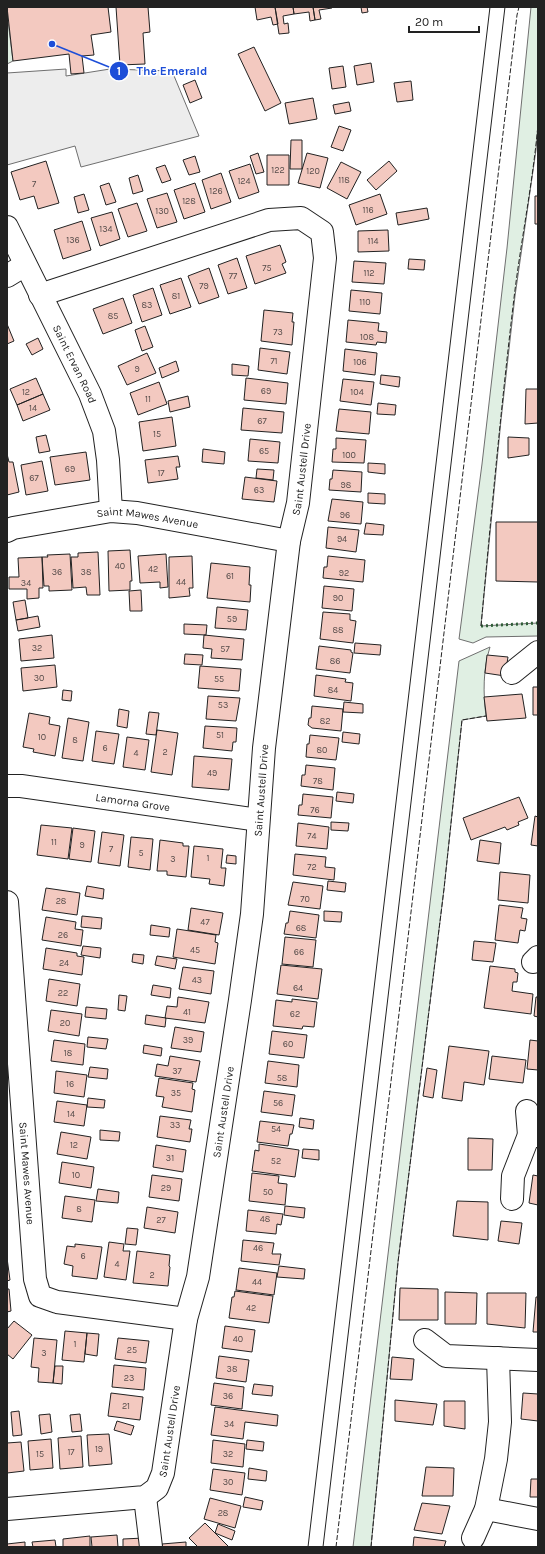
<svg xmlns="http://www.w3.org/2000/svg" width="545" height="1554" font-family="Karla,sans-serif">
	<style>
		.green { fill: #e0efe3; stroke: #6f6f6f }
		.parking { fill: #ededed; stroke: #6f6f6f }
		.building { fill: #f3c9c0; stroke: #222 }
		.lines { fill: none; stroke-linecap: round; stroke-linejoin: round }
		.minor-casing { stroke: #222; stroke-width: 24 }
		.minor { stroke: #fff; stroke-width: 22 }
		.tram { stroke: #222; stroke-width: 1 }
		.hedge { stroke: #2f5e38; stroke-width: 3; stroke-dasharray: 2 3; stroke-linecap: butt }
		.fence { stroke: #222; stroke-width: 1; stroke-dasharray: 5 2; stroke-linecap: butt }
		.labels { text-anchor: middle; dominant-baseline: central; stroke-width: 3; stroke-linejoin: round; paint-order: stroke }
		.number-label { font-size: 9px; fill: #564c4a }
		.street-label { font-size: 11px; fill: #222; stroke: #fff }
		.leader { fill: none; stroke: #1d4ed8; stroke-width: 1.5 }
		.callout-dot { fill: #1d4ed8; stroke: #fff; stroke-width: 1.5 }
		.mark-label { font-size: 12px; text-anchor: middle; font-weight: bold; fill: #fff }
		.callout-label { font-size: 12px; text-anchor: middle; font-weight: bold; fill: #1d4ed8; stroke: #fff; stroke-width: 3; stroke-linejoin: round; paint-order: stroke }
	</style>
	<rect width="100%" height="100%" fill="#fff"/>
	<path class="green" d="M531 7H538V124L536 150 515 296 501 420 481 626 538 623V636L486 637 473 643 459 639 482 464 507 248Z
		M7 13 13 61 7 64Z
		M490 647C483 669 483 693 486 716L462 720 444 889 398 1262 371 1547H353L459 661Z"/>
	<path class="parking" d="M66 69V76L110 69 172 71 199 136 81 167 75 146 7 165V73Z"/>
	<path class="building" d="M7 7H108L111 32 91 35 94 55 82 56 84 73 71 74 69 54 13 61Z
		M116 7H148L150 32 143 33 145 64 120 65Z
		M255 7H275L278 24 273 25 271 17 257 20Z
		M275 7H293L294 14 283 16 284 24 288 23 289 33 279 34Z
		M293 7H313L315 20 310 21 309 12 294 14Z
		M313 7H332V8L319 10 321 19 315 20Z
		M361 7H367L368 12 362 13Z
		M254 47 281 103 265 111 238 54Z
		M371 63 374 82 357 85 354 66Z
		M343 66 346 87 332 89 329 68Z
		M195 80 202 98 190 103 183 85Z
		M411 81 413 100 397 102 394 83Z
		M313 98 317 119 289 124 285 103Z
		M349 102 351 111 335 114 333 105Z
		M339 126 351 130 343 151 331 147Z
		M291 140H302V169H290Z
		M258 153 264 172 256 174 250 156Z
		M307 153 328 158 320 188 298 183Z
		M267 155H289V185H267Z
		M195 156 200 172 189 175 183 160Z
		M46 161 59 203 38 209 34 196 20 200 11 172Z
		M389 161 397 171 376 190 367 180Z
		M341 162 361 172 347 199 327 188Z
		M250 164 259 192 239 199 229 171Z
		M165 165 171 180 162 183 156 168Z
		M221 173 231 202 211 209 202 180Z
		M138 175 143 191 133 194 129 178Z
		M109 183 116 202 106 205 100 186Z
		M195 183 205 212 184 219 174 190Z
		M167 193 177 222 157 228 147 199Z
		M84 194 89 210 78 213 74 197Z
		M380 194 387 214 356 225 349 205Z
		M535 196H538V224H535Z
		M137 203 147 231 128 237 118 209Z
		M427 208 429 219 398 225 396 213Z
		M112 212 120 239 100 246 91 218Z
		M82 221 91 250 63 259 54 230Z
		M388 230 389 251 358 252V231Z
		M280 245 286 262 282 264 286 273 255 284 246 256Z
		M237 258 247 288 228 294 218 265Z
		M409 259 425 260 424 270 408 269Z
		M354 261 386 263 384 284 352 282Z
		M209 268 219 297 199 304 188 276Z
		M181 278 191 307 170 314 160 285Z
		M153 288 162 315 142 322 133 295Z
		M351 290 382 293 380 314 349 311Z
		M123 298 132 323 103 334 93 309Z
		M264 310 293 313 292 322H294L292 345 261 341Z
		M348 320 379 323 378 331 387 332 386 343 377 342 376 345 346 342Z
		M7 324 14 341 7 344Z
		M145 326 153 347 142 351 135 330Z
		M38 338 43 349 32 355 26 344Z
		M260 348 290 352 287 374 258 370Z
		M345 349 377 353 375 375 343 371Z
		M147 353 156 373 127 385 118 366Z
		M176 361 179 371 162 378 159 368Z
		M232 364 249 366 248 376 232 375Z
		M381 375 400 377 399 387 380 384Z
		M36 378 43 394 17 405 10 389Z
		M246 378 288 383 286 404 244 400Z
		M343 379 374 382 371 405 340 401Z
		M159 382 167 404 138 415 130 393Z
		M526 389H538V423L525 424Z
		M43 394 50 410 23 421 17 405Z
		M188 396 190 407 170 412 168 401Z
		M378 403 396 405 395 415 377 414Z
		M243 408 284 412 282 433 241 430Z
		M339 409 371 412 369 434 336 431Z
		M172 417 176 446 143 451 139 422Z
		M46 435 50 451 39 453 36 437Z
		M508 437 529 438V455L508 458Z
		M336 438 366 440 364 463 332 462 333 449H336Z
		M250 439 280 442 278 463 248 461Z
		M203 449 225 452 224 464 202 462Z
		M86 452 90 480 55 485 50 457Z
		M7 454 9 462H13L19 492 7 495Z
		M178 456 180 467H176L178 479 148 483 145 460Z
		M42 461 48 491 26 495 21 465Z
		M368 463 385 464V474L368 472Z
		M257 469 274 470 273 480 256 478Z
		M333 470 362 472 361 492 329 490 330 479H332Z
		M245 477 277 481 274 502 242 499Z
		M368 493 385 494V504L368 503Z
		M332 499 363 502 361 524 328 521Z
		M496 522H538V582L496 581Z
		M366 523 384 525 383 535 364 534Z
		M328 527 359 530 356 552 326 548Z
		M130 550 132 581H130V590L109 591 108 551Z
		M98 552 100 595H87L86 587 73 588 71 557H78V553Z
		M70 554 72 590 49 591V586H44L42 557H48L47 555Z
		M166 554 168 587 160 588V582L140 583 138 556Z
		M192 556 193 588H189L190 596 169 598V557Z
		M328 556 365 560 363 582 323 578 324 567H327Z
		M42 557 43 588H39V598L27 599V589H9V577H19L18 558Z
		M211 563 250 567 249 585H251L250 602 207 598Z
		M324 586 354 589 352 611 322 608Z
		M141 590 142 611H130L129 591Z
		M25 600 28 618 16 620 13 602Z
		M217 607 248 610 246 630 215 628Z
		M323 612 350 614V620L356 621 353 643 320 639Z
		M38 616 40 627 18 631 16 620Z
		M184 624 207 625 206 635 184 634Z
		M52 635 54 658 21 661 19 639Z
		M204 635 244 639 242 660 211 658 212 649 203 648Z
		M355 643 381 645 380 655 354 653Z
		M319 646 351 650V652L353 653 350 673 316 669Z
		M185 654 203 655 202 665 184 664Z
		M487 655 508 657 505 676 485 673Z
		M55 665 57 687 23 691 21 668Z
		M200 666 241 669 239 691 198 688Z
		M316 675 346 679 345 682 353 683 351 701 314 696Z
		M533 687H538V715H533Z
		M63 690 72 691 71 701 62 700Z
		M522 694 526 718 487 721 484 697Z
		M208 696 240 698 236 721 206 719Z
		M344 702 363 704V713L343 712Z
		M312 706 343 709 341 731 312 728 308 725 309 718H311Z
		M119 709 129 711 127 728 117 726Z
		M149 712 159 713 156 735 146 734Z
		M29 713 50 717 49 724 60 726 55 756 33 752 34 749 23 747Z
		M68 718 89 722 83 761 62 758Z
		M205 726 237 728 236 742H233L232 751 203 748Z
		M157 730 178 733 172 775 151 772Z
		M96 731 119 734 114 764 92 761Z
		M343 732 360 734 359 744 342 742Z
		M310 735 339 738 336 760 306 757 307 744H309Z
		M127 737 149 740 145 770 123 767Z
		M194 756 232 759 229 790 192 787Z
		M306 765 335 768 333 790 301 786 302 775H305Z
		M337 792 354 794 353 803 336 801Z
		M303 794 333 797 331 818 298 815 299 805H302Z
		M519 797 528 818 518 822 519 825 507 830 505 827 471 840 463 818Z
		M535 816 538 817V846L531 845Z
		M331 822 349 823 348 831 331 830Z
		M298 823 329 827 327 849 296 846Z
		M41 825 72 828 68 859 37 855Z
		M73 828 95 831 91 862 69 859Z
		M102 832 124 835 120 866 98 863Z
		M131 837 153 839 150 870 128 867Z
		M160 840 183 843V846H189L186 877 167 875V871H157Z
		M480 840 501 843 499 864 477 861Z
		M194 846 223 849 221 868H226L224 886 209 884 210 879 191 877Z
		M295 854 326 857 325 867 335 868 334 880 293 875Z
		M227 855 236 856V864L226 863Z
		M500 872 530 875 528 903 498 900Z
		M328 881 346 883 345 892 327 890Z
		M293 882 323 886 320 909 288 905Z
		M87 886 104 889 103 899 85 896Z
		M46 888 80 893 77 915 42 910Z
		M499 905 523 908 521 918 527 919 525 931 520 930 518 943 495 940Z
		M191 908 223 913 219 935 188 930Z
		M290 911 319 915 316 938 284 934 286 923H288Z
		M324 911 342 912 341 922 324 921Z
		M82 916 102 918 101 929 81 927Z
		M46 917 76 922 75 929 83 930 81 946 42 940Z
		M151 925 170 928 169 937 150 935Z
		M177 929 216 935 215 942 218 943 215 964 173 957Z
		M285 937 316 940 313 967 282 964Z
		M474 941 496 943 493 962 472 960Z
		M83 946 101 948 100 958 81 955Z
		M46 948 77 953V956L84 957 82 975 43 969Z
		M133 954 144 955 143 964 132 962Z
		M157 956 177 959 175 969 155 965Z
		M281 965 322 969 318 999 277 994Z
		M490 966 515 969V972L518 973 517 982H513L512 991 533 994 531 1014 484 1008Z
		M183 967 214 971 211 994 179 989Z
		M49 979 80 984 77 1006 46 1001Z
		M153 985 171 988 170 998 151 995Z
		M119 995 127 996 125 1011 118 1010Z
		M178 997 209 1002 205 1023 165 1018 167 1006 177 1007Z
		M536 997H538V1017L534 1016Z
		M292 999 317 1002 314 1027 303 1026 302 1029 273 1026 276 1000 292 1002Z
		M86 1007 107 1009 106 1019 85 1017Z
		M51 1010 82 1014 79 1036 48 1031Z
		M146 1015 166 1018 165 1027 145 1024Z
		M175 1027 204 1032 201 1052 171 1048Z
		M272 1031 307 1035 304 1058 269 1054Z
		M88 1037 108 1039 106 1049 87 1047Z
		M54 1040 85 1044 83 1065 51 1061Z
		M530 1040 538 1041V1070L527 1069Z
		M144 1045 162 1048 161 1056 143 1053Z
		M449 1046 489 1051 484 1085 464 1082 462 1101 442 1098Z
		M170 1056 200 1061 196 1082 155 1076 157 1064 168 1066Z
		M492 1056 526 1060 523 1083 489 1079Z
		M268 1061 299 1065 297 1087 265 1083Z
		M90 1067 108 1069 107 1079 88 1077Z
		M427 1068 437 1070 433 1098 423 1096Z
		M56 1071 87 1075 84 1097 54 1093Z
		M159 1078 193 1083 192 1089 195 1090 192 1112 162 1107 164 1097 156 1096Z
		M264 1091 295 1095 292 1116 261 1112Z
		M88 1098 105 1100 104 1108 87 1107Z
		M57 1101 87 1105 84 1126 54 1122Z
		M160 1116 191 1120 189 1129H192L190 1142 157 1137Z
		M300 1118 314 1120 313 1129 299 1127Z
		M260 1121 294 1125 292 1134H290L288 1146 257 1142Z
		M100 1130 120 1132 119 1141 100 1140Z
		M61 1132 91 1137 87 1159 57 1154Z
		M468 1138 493 1139 492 1170H468Z
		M259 1144 299 1150 295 1177 252 1171 255 1150 259 1151Z
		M156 1145 186 1150 183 1172 153 1167Z
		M303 1149 319 1150V1160L302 1158Z
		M62 1162 94 1167 91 1188 59 1183Z
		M252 1173 279 1176 278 1183 287 1184 285 1205 249 1201Z
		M152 1175 182 1179 179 1201 149 1197Z
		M533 1175 538 1176V1205L529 1203Z
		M98 1189 119 1192 118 1203 96 1201Z
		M65 1196 95 1200 92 1222 62 1218Z
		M457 1201 488 1202V1240L453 1236Z
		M285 1206 305 1208 304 1218 284 1215Z
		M147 1207 178 1212 175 1233 144 1228Z
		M248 1210 283 1214 281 1225 277 1224 276 1234 246 1231Z
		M501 1221 522 1223 519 1244 498 1241Z
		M127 1228 138 1229 136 1245 125 1244Z
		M243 1240 274 1243 272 1254H281L279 1265 241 1261Z
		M109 1242 124 1244 123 1251H130L126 1280 104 1277Z
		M75 1244 102 1247 97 1279 72 1276 73 1266 64 1264 67 1246 75 1247Z
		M137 1251 170 1255 169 1266 170 1267 168 1286 133 1283Z
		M7 1258 10 1280 7 1281Z
		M279 1266 305 1269 304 1279 277 1277Z
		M239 1268 277 1273 274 1295 236 1290Z
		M400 1288 438 1289V1320H399Z
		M7 1289H9L11 1311 7 1312Z
		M235 1291 273 1296 269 1323 229 1318 232 1297H234Z
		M445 1292 477 1293 476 1324H445Z
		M487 1293H526L525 1328 487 1324Z
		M536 1297H538V1332H533Z
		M14 1321 32 1335 13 1359 7 1354V1329Z
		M225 1326 255 1330 252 1352 222 1348Z
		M65 1331 87 1333 84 1362 62 1360Z
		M87 1333 99 1334 97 1356 85 1354Z
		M34 1338 57 1340 53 1383 38 1382 39 1368 31 1367Z
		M118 1338 149 1341 146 1363 115 1359Z
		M219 1356 249 1360 246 1382 216 1378Z
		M392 1357 414 1359 412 1380 390 1379Z
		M114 1365 146 1368 144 1390 112 1387Z
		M55 1366H63L62 1384 53 1383Z
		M214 1383 244 1387 242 1409 211 1405Z
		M254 1384 273 1386 272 1396 252 1394Z
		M111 1393 143 1397 140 1420 108 1416Z
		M523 1393 538 1394V1421L521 1419Z
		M395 1400 437 1404 433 1425 395 1421Z
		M444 1401H465V1429L444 1426Z
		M215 1407 278 1415 277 1426 245 1422 243 1439 211 1435Z
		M19 1411 22 1435 13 1436 11 1412Z
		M50 1414 52 1432 41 1434 39 1415Z
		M80 1414 82 1431 72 1432 70 1415Z
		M117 1421 134 1426 131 1435 114 1430Z
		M109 1434 112 1464 89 1466 87 1435Z
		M81 1436 83 1467 60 1469 58 1438Z
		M51 1439 53 1468 30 1470 28 1441Z
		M213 1440 245 1444 243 1467 211 1463Z
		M247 1440 264 1442 263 1451 246 1449Z
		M21 1442 24 1471 7 1473V1443Z
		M426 1467 454 1468 453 1496H422Z
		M249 1468 267 1471 266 1481 248 1479Z
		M213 1469 245 1473 242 1495 210 1490Z
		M531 1479H538V1497H530Z
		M245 1497 263 1501 261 1510 243 1507Z
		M210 1498 241 1506 235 1528 204 1519Z
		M422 1503 450 1506 442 1534 414 1530Z
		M205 1523 229 1547H198L189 1538Z
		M218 1524 235 1531 232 1540 215 1533Z
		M117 1535 118 1547H92L91 1537Z
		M90 1536V1547H63V1539Z
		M414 1537 446 1541 444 1547H413Z
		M144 1538V1547H123V1539Z
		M55 1540 56 1547H33L32 1542Z
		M25 1542V1547H7V1544Z
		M186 1542V1547H162V1544Z"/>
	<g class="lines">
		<g class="minor-casing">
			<g id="minor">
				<path id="s1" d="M7 227 90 394 104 431 108 460 111 511"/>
				<path d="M7 276 25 265"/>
				<path id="s2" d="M7 531 13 528 111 511 137 513 289 541"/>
				<path d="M512 673 538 652"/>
				<path id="s3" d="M7 786H21L258 820"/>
				<path id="s4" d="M7 902 35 1279 40 1296 57 1302 186 1319"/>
				<path d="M533 962 538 957"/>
				<path d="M527 1111 529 1135 538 1136"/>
				<path d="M512 1199 513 1176 529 1135"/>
				<path d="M425 1340 446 1356 538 1360"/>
				<path d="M145 1497 151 1547"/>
				<path id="s5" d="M7 1509 145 1497 157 1488 163 1473 186 1319 198 1277 240 1000 252 914 264 748 289 541 298 503 325 258 322 232 301 218 269 220 40 295"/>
				<path d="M486 1509 538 1519"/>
				<path d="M473 1538 486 1509 496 1459 500 1422 498 1358"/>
			</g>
		</g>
		<use href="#minor" class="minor"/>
		<path class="tram" d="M308 1547 490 7
			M323 1547 505 7"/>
		<path class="hedge" d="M481 626 538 623"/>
		<path class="fence" d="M481 626C491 517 501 407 514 298 521 240 533 182 538 124
			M336 1547 517 15 519 7
			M371 1547 398 1262 444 889 462 720 486 716"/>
	</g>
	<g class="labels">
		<g class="number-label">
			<text x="278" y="170">122</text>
			<text x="313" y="171">120</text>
			<text x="344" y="180">118</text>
			<text x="244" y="181">124</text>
			<text x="34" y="184">7</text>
			<text x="216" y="191">126</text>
			<text x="189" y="201">128</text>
			<text x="368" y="210">116</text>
			<text x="162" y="211">130</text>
			<text x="106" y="229">134</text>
			<text x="73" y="240">136</text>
			<text x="373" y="241">114</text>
			<text x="267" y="268">75</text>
			<text x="369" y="273">112</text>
			<text x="233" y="276">77</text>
			<text x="204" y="286">79</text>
			<text x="176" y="296">81</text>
			<text x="365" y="302">110</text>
			<text x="147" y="305">83</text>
			<text x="113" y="316">85</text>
			<text x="278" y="332">73</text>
			<text x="367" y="337">108</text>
			<text x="274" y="361">71</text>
			<text x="360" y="362">106</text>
			<text x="137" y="369">9</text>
			<text x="266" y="391">69</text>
			<text x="26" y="392">12</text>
			<text x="357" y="392">104</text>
			<text x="148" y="399">11</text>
			<text x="33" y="408">14</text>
			<text x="262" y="421">67</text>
			<text x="157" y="434">15</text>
			<text x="264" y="451">65</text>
			<text x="349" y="455">100</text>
			<text x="70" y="469">69</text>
			<text x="161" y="473">17</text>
			<text x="34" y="478">67</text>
			<text x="346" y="485">98</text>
			<text x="259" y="490">63</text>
			<text x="345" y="515">96</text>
			<text x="342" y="539">94</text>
			<text x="120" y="566">40</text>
			<text x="153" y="569">42</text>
			<text x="57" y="572">36</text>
			<text x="86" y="572">38</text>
			<text x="344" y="573">92</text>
			<text x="230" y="576">61</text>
			<text x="181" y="582">44</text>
			<text x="26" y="583">34</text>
			<text x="338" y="598">90</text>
			<text x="232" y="619">59</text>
			<text x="338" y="630">88</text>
			<text x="37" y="648">32</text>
			<text x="225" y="649">57</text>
			<text x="335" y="661">86</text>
			<text x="39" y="678">30</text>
			<text x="219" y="679">55</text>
			<text x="333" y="690">84</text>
			<text x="223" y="705">53</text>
			<text x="325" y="721">82</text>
			<text x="220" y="735">51</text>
			<text x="42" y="737">10</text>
			<text x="75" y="740">8</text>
			<text x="105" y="748">6</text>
			<text x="322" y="750">80</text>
			<text x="165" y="752">2</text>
			<text x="136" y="753">4</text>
			<text x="212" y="773">49</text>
			<text x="318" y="781">78</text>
			<text x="315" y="810">76</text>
			<text x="312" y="836">74</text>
			<text x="54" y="842">11</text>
			<text x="82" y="845">9</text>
			<text x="111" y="849">7</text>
			<text x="141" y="853">5</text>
			<text x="208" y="858">1</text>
			<text x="173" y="859">3</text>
			<text x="312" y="867">72</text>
			<text x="305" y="899">70</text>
			<text x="61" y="901">28</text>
			<text x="205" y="922">47</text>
			<text x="301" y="928">68</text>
			<text x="63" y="935">26</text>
			<text x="195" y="950">45</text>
			<text x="299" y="952">66</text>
			<text x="64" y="963">24</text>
			<text x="197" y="980">43</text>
			<text x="298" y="988">64</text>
			<text x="63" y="993">22</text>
			<text x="187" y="1012">41</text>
			<text x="295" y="1014">62</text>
			<text x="65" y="1023">20</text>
			<text x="188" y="1040">39</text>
			<text x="288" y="1044">60</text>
			<text x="68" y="1053">18</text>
			<text x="177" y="1071">37</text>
			<text x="282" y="1078">58</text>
			<text x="70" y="1084">16</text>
			<text x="176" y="1093">35</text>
			<text x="278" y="1103">56</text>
			<text x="71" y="1114">14</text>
			<text x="175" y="1125">33</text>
			<text x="276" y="1129">54</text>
			<text x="74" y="1145">12</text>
			<text x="170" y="1158">31</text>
			<text x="276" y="1161">52</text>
			<text x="76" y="1175">10</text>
			<text x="166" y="1188">29</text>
			<text x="268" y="1192">50</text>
			<text x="79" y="1209">8</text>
			<text x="265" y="1219">48</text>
			<text x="161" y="1220">27</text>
			<text x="258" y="1248">46</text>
			<text x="83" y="1256">6</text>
			<text x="117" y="1264">4</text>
			<text x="152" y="1275">2</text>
			<text x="257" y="1282">44</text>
			<text x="251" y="1308">42</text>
			<text x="238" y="1339">40</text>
			<text x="75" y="1344">1</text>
			<text x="132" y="1350">25</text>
			<text x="44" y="1353">3</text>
			<text x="232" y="1369">38</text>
			<text x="129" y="1378">23</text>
			<text x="228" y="1396">36</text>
			<text x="126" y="1406">21</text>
			<text x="229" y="1424">34</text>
			<text x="99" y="1449">19</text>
			<text x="71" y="1452">17</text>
			<text x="40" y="1454">15</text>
			<text x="228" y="1454">32</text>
			<text x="228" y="1482">30</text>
			<text x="223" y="1513">28</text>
		</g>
		<g class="street-label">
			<text stroke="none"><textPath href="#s1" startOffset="153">Saint Ervan Road</textPath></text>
			<text stroke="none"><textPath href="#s5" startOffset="1184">Saint Austell Drive</textPath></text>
			<text stroke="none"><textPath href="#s2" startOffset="143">Saint Mawes Avenue</textPath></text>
			<text stroke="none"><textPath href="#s5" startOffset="860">Saint Austell Drive</textPath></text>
			<text stroke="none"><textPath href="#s3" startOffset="127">Lamorna Grove</textPath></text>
			<text stroke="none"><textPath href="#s5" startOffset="536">Saint Austell Drive</textPath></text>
			<text stroke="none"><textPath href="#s4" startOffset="272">Saint Mawes Avenue</textPath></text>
			<text stroke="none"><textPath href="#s5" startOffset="212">Saint Austell Drive</textPath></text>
		</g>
	</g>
	<path class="leader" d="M52 44L119 71"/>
	<g class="callout-dot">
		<circle cx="52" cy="44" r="4"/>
		<circle cx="119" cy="71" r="10"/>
	</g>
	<g class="mark-label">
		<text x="119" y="75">1</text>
	</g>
	<g class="callout-label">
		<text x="172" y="75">The Emerald</text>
	</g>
	<rect width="545" height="1554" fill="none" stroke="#222222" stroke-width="16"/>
	<path d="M409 26v6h70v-6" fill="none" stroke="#222222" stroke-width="2"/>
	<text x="415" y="26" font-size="12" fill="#222222" stroke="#ffffff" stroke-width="3" paint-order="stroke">20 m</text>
</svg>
